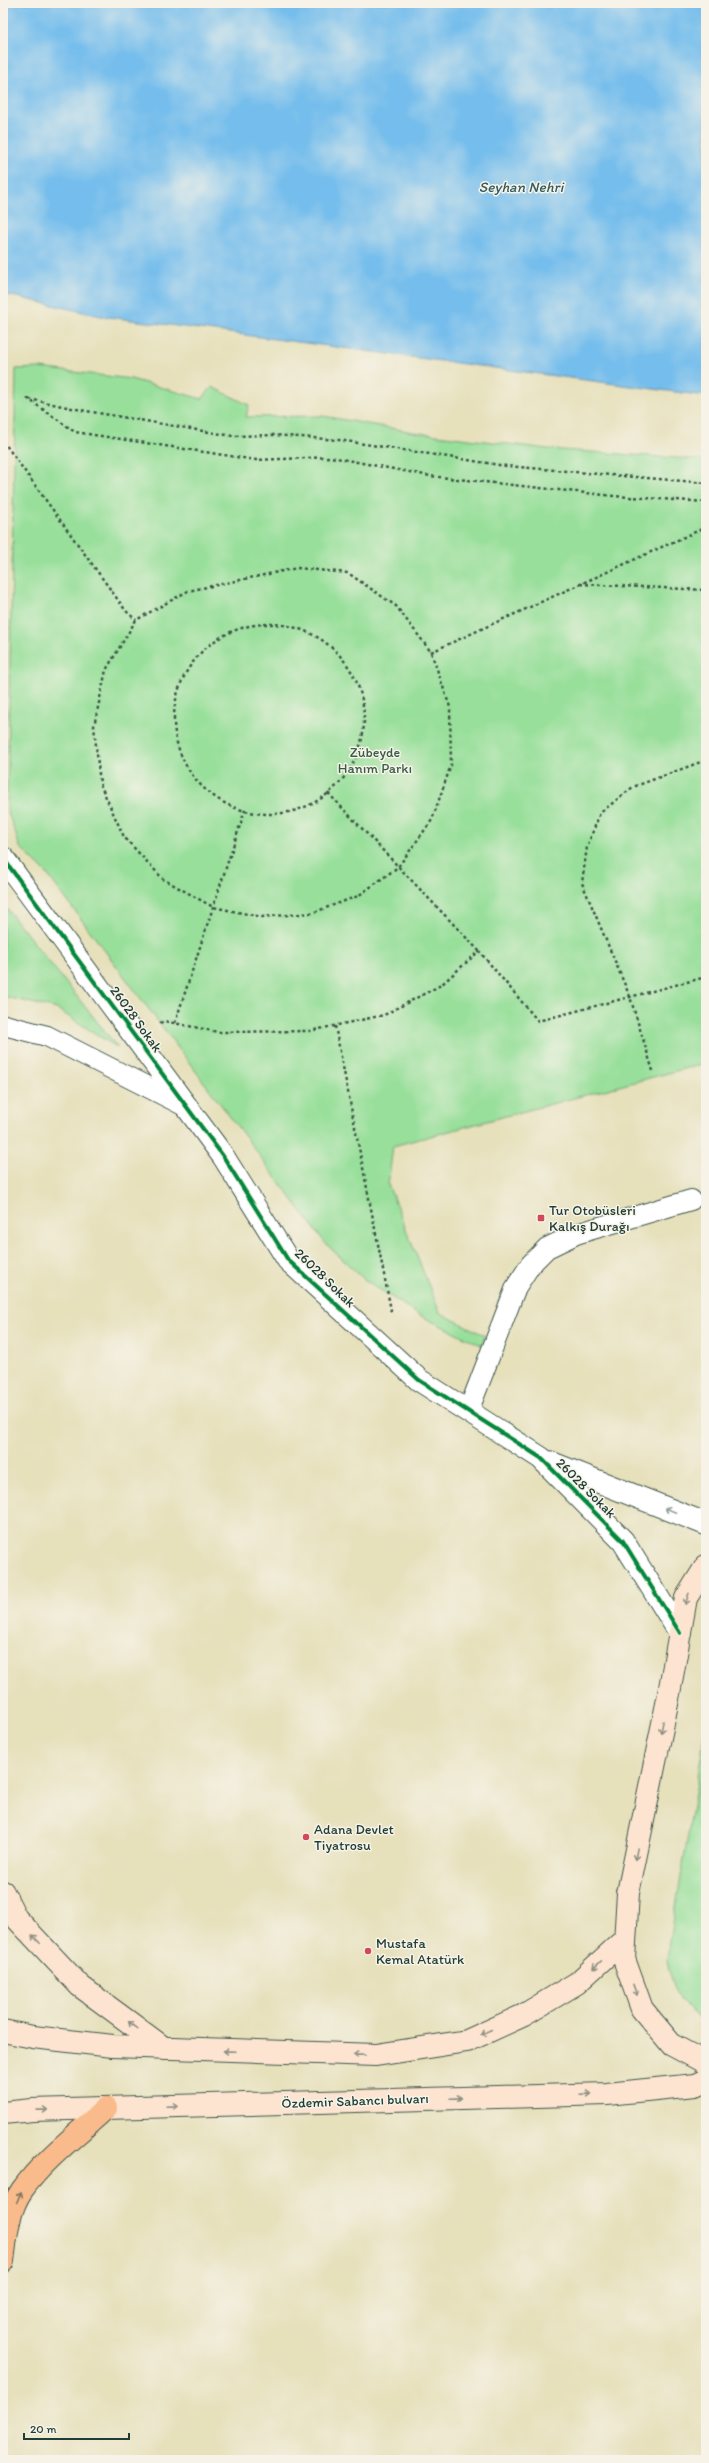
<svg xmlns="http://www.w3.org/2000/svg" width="709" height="2463" font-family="Itim,sans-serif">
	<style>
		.green { fill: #97df9a; stroke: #5b8e67 }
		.water { fill: #74bdec; stroke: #4a7d90 }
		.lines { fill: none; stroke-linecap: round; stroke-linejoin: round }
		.service-casing { stroke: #3d5548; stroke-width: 22 }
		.tertiary-casing { stroke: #3d5548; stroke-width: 24 }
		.secondary-casing { stroke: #3d5548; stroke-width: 24 }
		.trunk-casing { stroke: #3d5548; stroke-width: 24 }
		.path { stroke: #3d5548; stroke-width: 2.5; stroke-dasharray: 3 3; stroke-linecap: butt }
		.service { stroke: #fff; stroke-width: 20 }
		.tertiary { stroke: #fff; stroke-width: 22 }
		.secondary { stroke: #fde4d1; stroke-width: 22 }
		.trunk { stroke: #fabb8c; stroke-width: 22 }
		.cycleway-casing { stroke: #f7f3e8; stroke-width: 6 }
		.cycleway { stroke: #00873e; stroke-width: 4 }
		.oneway { stroke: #8f9e9a }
		.oneway2 { stroke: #8e9082 }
		.oneway3 { stroke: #82765c }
		.poi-dot { fill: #d1495b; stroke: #f7f3e8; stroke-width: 1.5 }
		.labels { text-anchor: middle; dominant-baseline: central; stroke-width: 3; stroke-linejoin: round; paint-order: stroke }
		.park-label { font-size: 14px; fill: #375d48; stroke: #f7f3e8 }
		.street-label { font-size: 14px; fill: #1f3d34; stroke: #f7f3e8 }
		.poi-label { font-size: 14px; fill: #1f3d34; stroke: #f7f3e8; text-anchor: start }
		.water-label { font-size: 15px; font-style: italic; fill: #345d62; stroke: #f7f3e8 }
	</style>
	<rect width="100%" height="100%" fill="#f7f3e8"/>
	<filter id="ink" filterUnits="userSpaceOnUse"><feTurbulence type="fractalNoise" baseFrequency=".025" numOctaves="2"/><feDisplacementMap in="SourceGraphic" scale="8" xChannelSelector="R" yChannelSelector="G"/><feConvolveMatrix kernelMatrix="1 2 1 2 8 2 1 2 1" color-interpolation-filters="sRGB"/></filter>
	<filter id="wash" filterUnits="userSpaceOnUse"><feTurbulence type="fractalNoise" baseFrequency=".012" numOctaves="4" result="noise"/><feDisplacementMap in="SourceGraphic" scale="16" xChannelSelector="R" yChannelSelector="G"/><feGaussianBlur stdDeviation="0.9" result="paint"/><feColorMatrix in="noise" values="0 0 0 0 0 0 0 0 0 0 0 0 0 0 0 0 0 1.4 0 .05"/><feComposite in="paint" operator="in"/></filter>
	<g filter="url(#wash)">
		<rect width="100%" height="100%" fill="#e6e0bb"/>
		<path class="green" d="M40 368 131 379 202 399 212 387 249 405 246 417 323 416 413 432 548 449 706 460V1063L393 1146 388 1185 440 1313 484 1335 483 1346 419 1315 365 1280 326 1244 47 874 20 847 7 809 16 369Z
			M3 904 118 1048 57 1009 3 996Z
			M706 1728V2021C680 2010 672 1985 667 1960Z"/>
		<path class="water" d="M3 3H706V396L101 316 3 294Z"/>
	</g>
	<g filter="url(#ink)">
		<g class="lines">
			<g class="service-casing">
				<path id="service" d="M4 1025 47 1036 185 1106
					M468 1412 516 1287 531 1264 547 1248 576 1234 691 1200"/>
			</g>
			<g class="tertiary-casing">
				<path id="tertiary" d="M3 858 223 1156 288 1260 419 1380 541 1458 623 1541 680 1633
					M549 1462 706 1524"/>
			</g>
			<g class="secondary-casing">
				<path id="secondary" d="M706 1566 686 1598 668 1699 628 1893 624 1959 642 2009 672 2045 706 2063
					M3 1892 16 1918 80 1986 164 2048
					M3 2031 33 2037 113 2046 376 2055 467 2041 524 2015 577 1983 625 1939
					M3 2113 32 2110 607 2094 695 2085 706 2080"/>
			</g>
			<g class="trunk-casing">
				<path id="trunk" d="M3 2261C6 2238 8 2210 22 2190 44 2159 78 2134 106 2108"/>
			</g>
			<path class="path" d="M27 398 75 432 256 460 331 457 430 476 614 496 706 502
				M29 399 86 411 233 436 274 435 339 440 506 466 706 483
				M3 441 126 611 136 620
				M297 568 348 573 396 606 431 652 450 707 451 765 432 820 398 867 358 896 312 913 262 917 213 907 163 879 124 837 100 784 94 726 106 670 136 620 188 591Z
				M580 584 706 590
				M174 719a95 95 0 1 1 190 0a95 95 0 1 1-190 0Z
				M431 652 706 527
				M328 793 479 951
				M160 1023 164 1021 218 1032 310 1031 384 1015 441 985 479 951 538 1021 706 977
				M175 1023 245 810
				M335 1026 391 1310 389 1313
				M653 1071 630 997 582 883 587 847 600 813 633 787 706 760"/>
			<use href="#service" class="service"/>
			<use href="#tertiary" class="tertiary"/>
			<use href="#secondary" class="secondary"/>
			<use href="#trunk" class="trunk"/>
			<g class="cycleway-casing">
				<path id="cycleway" d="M3 858 223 1156 288 1260 419 1380 541 1458 623 1541 680 1633"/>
			</g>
			<use href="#cycleway" class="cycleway"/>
		</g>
		<defs><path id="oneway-shaft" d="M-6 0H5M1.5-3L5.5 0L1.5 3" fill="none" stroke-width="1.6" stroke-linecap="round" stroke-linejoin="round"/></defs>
		<use class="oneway" href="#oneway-shaft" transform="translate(670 1510) rotate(-158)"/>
		<g class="oneway2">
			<use href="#oneway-shaft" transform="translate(687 1599) rotate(109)"/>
			<use href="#oneway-shaft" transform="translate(662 1727) rotate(101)"/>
			<use href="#oneway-shaft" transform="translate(636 1854) rotate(102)"/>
			<use href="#oneway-shaft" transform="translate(36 1939) rotate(-134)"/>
			<use href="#oneway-shaft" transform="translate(597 1965) rotate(137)"/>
			<use href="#oneway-shaft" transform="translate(635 1990) rotate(70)"/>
			<use href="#oneway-shaft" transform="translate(133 2025) rotate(-143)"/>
			<use href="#oneway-shaft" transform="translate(486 2032) rotate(155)"/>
			<use href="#oneway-shaft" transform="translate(229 2051) rotate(-178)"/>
			<use href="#oneway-shaft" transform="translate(359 2055) rotate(-178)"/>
			<use href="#oneway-shaft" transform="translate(586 2094) rotate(-2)"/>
			<use href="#oneway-shaft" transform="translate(456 2098) rotate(-2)"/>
			<use href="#oneway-shaft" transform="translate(172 2106) rotate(-2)"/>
			<use href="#oneway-shaft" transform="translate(42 2110) rotate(-1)"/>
		</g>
		<use class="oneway3" href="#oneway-shaft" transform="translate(19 2197) rotate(-67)"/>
	</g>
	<g class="poi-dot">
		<rect x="537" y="1214" width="8" height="8" rx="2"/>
		<circle cx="306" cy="1837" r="4"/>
		<circle cx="368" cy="1951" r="4"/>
	</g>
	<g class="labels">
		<g class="park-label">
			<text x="375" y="752">Zübeyde<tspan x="375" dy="16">Hanım Parkı</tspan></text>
		</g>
		<g class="street-label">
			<text transform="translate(136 1019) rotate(54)">26028 Sokak</text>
			<text transform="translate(325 1278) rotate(44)">26028 Sokak</text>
			<text transform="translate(586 1488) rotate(45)">26028 Sokak</text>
			<text transform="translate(355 2101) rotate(-2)">Özdemir Sabancı bulvarı</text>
		</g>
		<g class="poi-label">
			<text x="549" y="1210">Tur Otobüsleri<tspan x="549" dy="16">Kalkış Durağı</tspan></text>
			<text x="314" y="1829">Adana Devlet<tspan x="314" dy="16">Tiyatrosu</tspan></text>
			<text x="376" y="1943">Mustafa<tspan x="376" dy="16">Kemal Atatürk</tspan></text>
		</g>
		<g class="water-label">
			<text x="521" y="187">Seyhan Nehri</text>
		</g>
	</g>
	<rect width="709" height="2463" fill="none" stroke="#f7f3e8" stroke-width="16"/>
	<path d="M24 2433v6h105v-6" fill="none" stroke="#1f3d34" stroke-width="2"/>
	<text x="30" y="2433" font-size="12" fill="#1f3d34" stroke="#f7f3e8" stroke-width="3" paint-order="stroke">20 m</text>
</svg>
